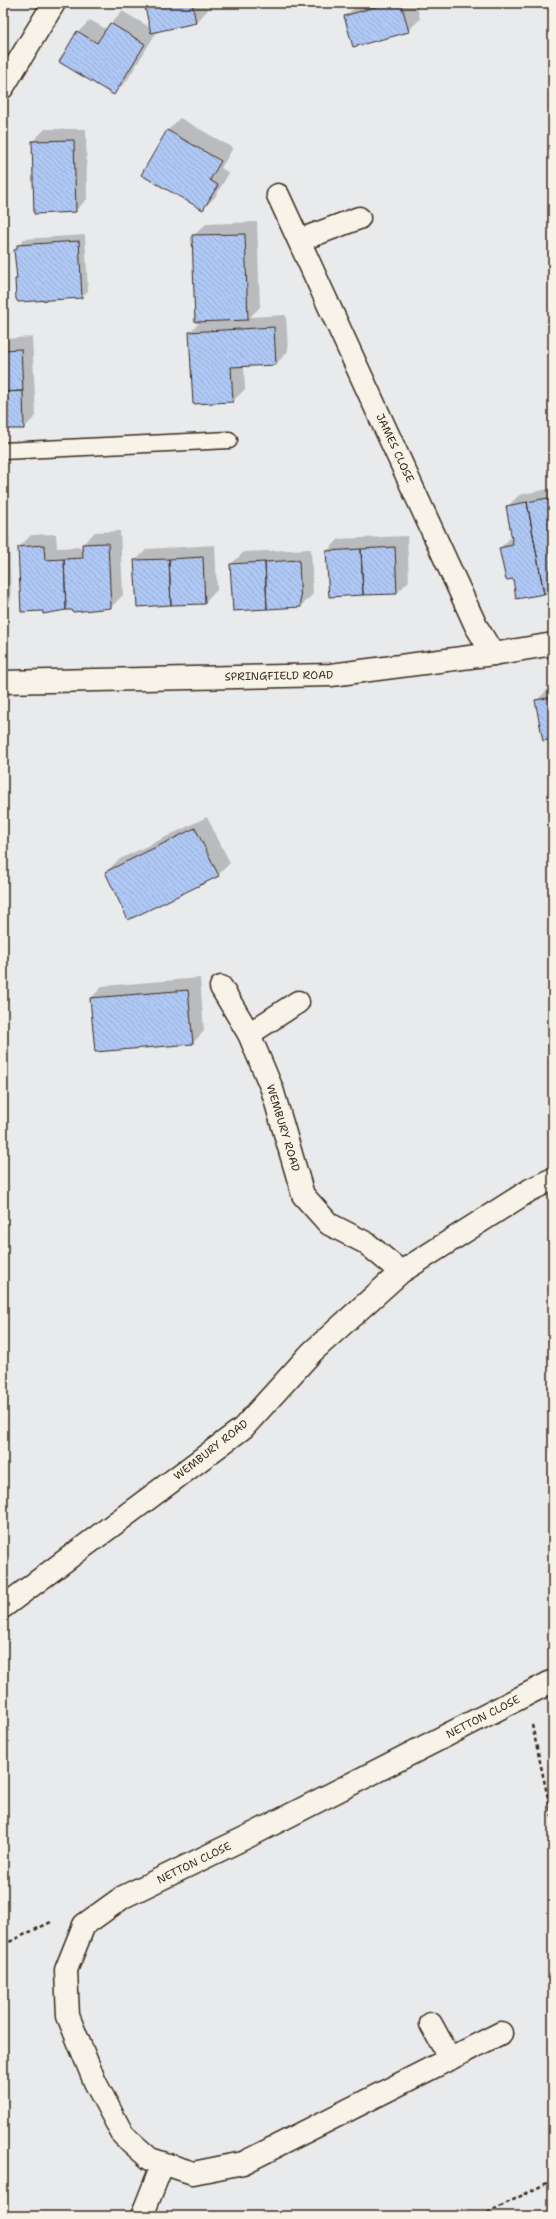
<svg xmlns="http://www.w3.org/2000/svg" width="556" height="2219" font-family="'Shantell Sans',sans-serif">
	<style>
		.shadow { fill: #0003 }
		.building { fill: url(#building-back-hatch); stroke: #3b2a1e }
		.lines { fill: none; stroke-linecap: round; stroke-linejoin: round }
		.service-casing { stroke: #3b2a1e; stroke-width: 19 }
		.minor-casing { stroke: #3b2a1e; stroke-width: 25 }
		.tertiary-casing { stroke: #3b2a1e; stroke-width: 25 }
		.path { stroke: #3b2a1e; stroke-width: 2.5; stroke-dasharray: 4 3; stroke-linecap: butt }
		.service { stroke: #f7f3e8; stroke-width: 16 }
		.minor { stroke: #f7f3e8; stroke-width: 22 }
		.tertiary { stroke: #f7f3e8; stroke-width: 22 }
		.labels { text-anchor: middle; dominant-baseline: central; stroke-width: 3; stroke-linejoin: round; paint-order: stroke }
		.street-label { font-size: 11px; fill: #3b2a1e; stroke: #f7f3e8 }
	</style>
	<defs>
		<pattern id="building-back-hatch" width="6" height="6" patternUnits="userSpaceOnUse"><rect width="6" height="6" fill="#afc8f5"/><path d="M-1 5l2 2M0 0l6 6M5-1l2 2" fill="none" stroke="#97acd2"/></pattern>
	</defs>
	<rect width="100%" height="100%" fill="#e9eaeb"/>
	<filter id="ink" filterUnits="userSpaceOnUse"><feTurbulence type="fractalNoise" baseFrequency=".025" numOctaves="2"/><feDisplacementMap in="SourceGraphic" scale="8" xChannelSelector="R" yChannelSelector="G"/><feConvolveMatrix kernelMatrix="1 2 1 2 8 2 1 2 1" color-interpolation-filters="sRGB"/></filter>
	<g filter="url(#ink)">
		<path class="shadow" d="M145 3H206L208 10 196 22 157 31 126 82 113 94 78 32 90 20 106 29 122 11 151 28Z
			M360 3H416L420 19 408 31 345 16Z
			M180 118 233 148 221 168 229 173 215 197 203 209 142 175 168 130Z
			M45 129H86L87 199 75 211 33 141Z
			M257 222 260 307 250 317 286 315 288 351 276 364 244 365 245 389 233 401 190 332 202 320 193 236 206 224Z
			M85 235 88 291 82 297 16 279 18 277 15 250 24 239Z
			M32 337 36 416 24 428H3V339Z
			M553 488V591L514 578 500 548 512 536 507 507 519 495Z
			M120 531 123 595 111 607 44 612 19 547 31 535 56 534 57 548 83 547V544L95 532Z
			M3 536H9L11 600 3 608Z
			M407 536 409 581 397 593 330 596 327 551 339 539Z
			M215 545 217 590 205 603 138 606 135 561 147 549Z
			M311 549 313 594 301 606 231 564 244 552Z
			M553 688V738L536 701 548 689Z
			M207 817 230 863 218 875 106 872 118 860Z
			M200 978 204 1031 192 1044 91 998 103 986Z"/>
		<path class="building" d="M144 3H192L196 23 151 33Z
			M389 3H401L409 32 353 47 344 16Z
			M110 23 145 44 114 95 59 62 77 31 97 43Z
			M167 130 221 161 210 180 218 185 203 210 141 175Z
			M74 140 76 212 34 214 32 141Z
			M245 234 248 320 195 322 192 235Z
			M79 241 82 298 18 302 16 299 15 279H17L14 250 17 249V245Z
			M274 327 276 365 231 367 233 402 193 404 189 332Z
			M21 349 23 391 3 392V350Z
			M23 391 24 429H3V392Z
			M548 498 553 521V592L544 594 527 502Z
			M527 502 544 594 516 599 513 579 506 580 499 548 513 545 506 506Z
			M108 543 111 608 73 612 72 610H66L64 559 83 558 82 544Z
			M44 545 45 560 64 559 66 610 43 614V611L21 612 18 547Z
			M395 547 397 594 363 595 361 549Z
			M361 549 363 595 329 597 326 551Z
			M203 557 205 604 171 605 169 559Z
			M169 559 171 605 137 607 134 560Z
			M299 560 301 607 267 609 265 562Z
			M265 562 267 609 233 611 230 564Z
			M553 697V739L543 741 535 700Z
			M195 828 219 876 128 920 105 872Z
			M188 990 193 1044 95 1052 90 998Z"/>
		<g class="lines">
			<g class="service-casing">
				<path id="service" d="M3 451 229 440"/>
			</g>
			<g class="minor-casing">
				<path id="minor" d="M3 87 54 3
					M278 195 476 626 493 654
					M300 240 359 218
					M221 987 249 1034 272 1089 303 1195 329 1224 366 1243 401 1272
					M249 1034 298 1002
					M3 1607 243 1428 312 1352 401 1272 530 1190 553 1179
					M431 2024 450 2059
					M501 2033 243 2163 193 2173 150 2159 123 2135 95 2082 68 2016 66 1970 84 1925 123 1897 255 1833 553 1681
					M142 2216 163 2163"/>
			</g>
			<g class="tertiary-casing">
				<path id="tertiary" d="M3 682 331 675 493 654 553 644"/>
			</g>
			<path class="path" d="M532 1725 553 1821
				M3 1945 53 1921
				M481 2216 553 2180"/>
			<use href="#service" class="service"/>
			<use href="#minor" class="minor"/>
			<use href="#tertiary" class="tertiary"/>
		</g>
	</g>
	<g class="labels">
		<g class="street-label">
			<text transform="translate(395 448) rotate(65)">JAMES CLOSE</text>
			<text transform="translate(279 676) rotate(-1)">SPRINGFIELD ROAD</text>
			<text transform="translate(283 1128) rotate(73)">WEMBURY ROAD</text>
			<text transform="translate(211 1450) rotate(-38)">WEMBURY ROAD</text>
			<text transform="translate(483 1717) rotate(-27)">NETTON CLOSE</text>
			<text transform="translate(194 1863) rotate(-26)">NETTON CLOSE</text>
		</g>
	</g>
	<rect width="556" height="2219" fill="none" stroke="#f7f3e8" stroke-width="16"/>
	<rect x="8" y="8" width="540" height="2203" fill="none" stroke="#3b2a1e" stroke-width="1.5" filter="url(#ink)"/>
</svg>
